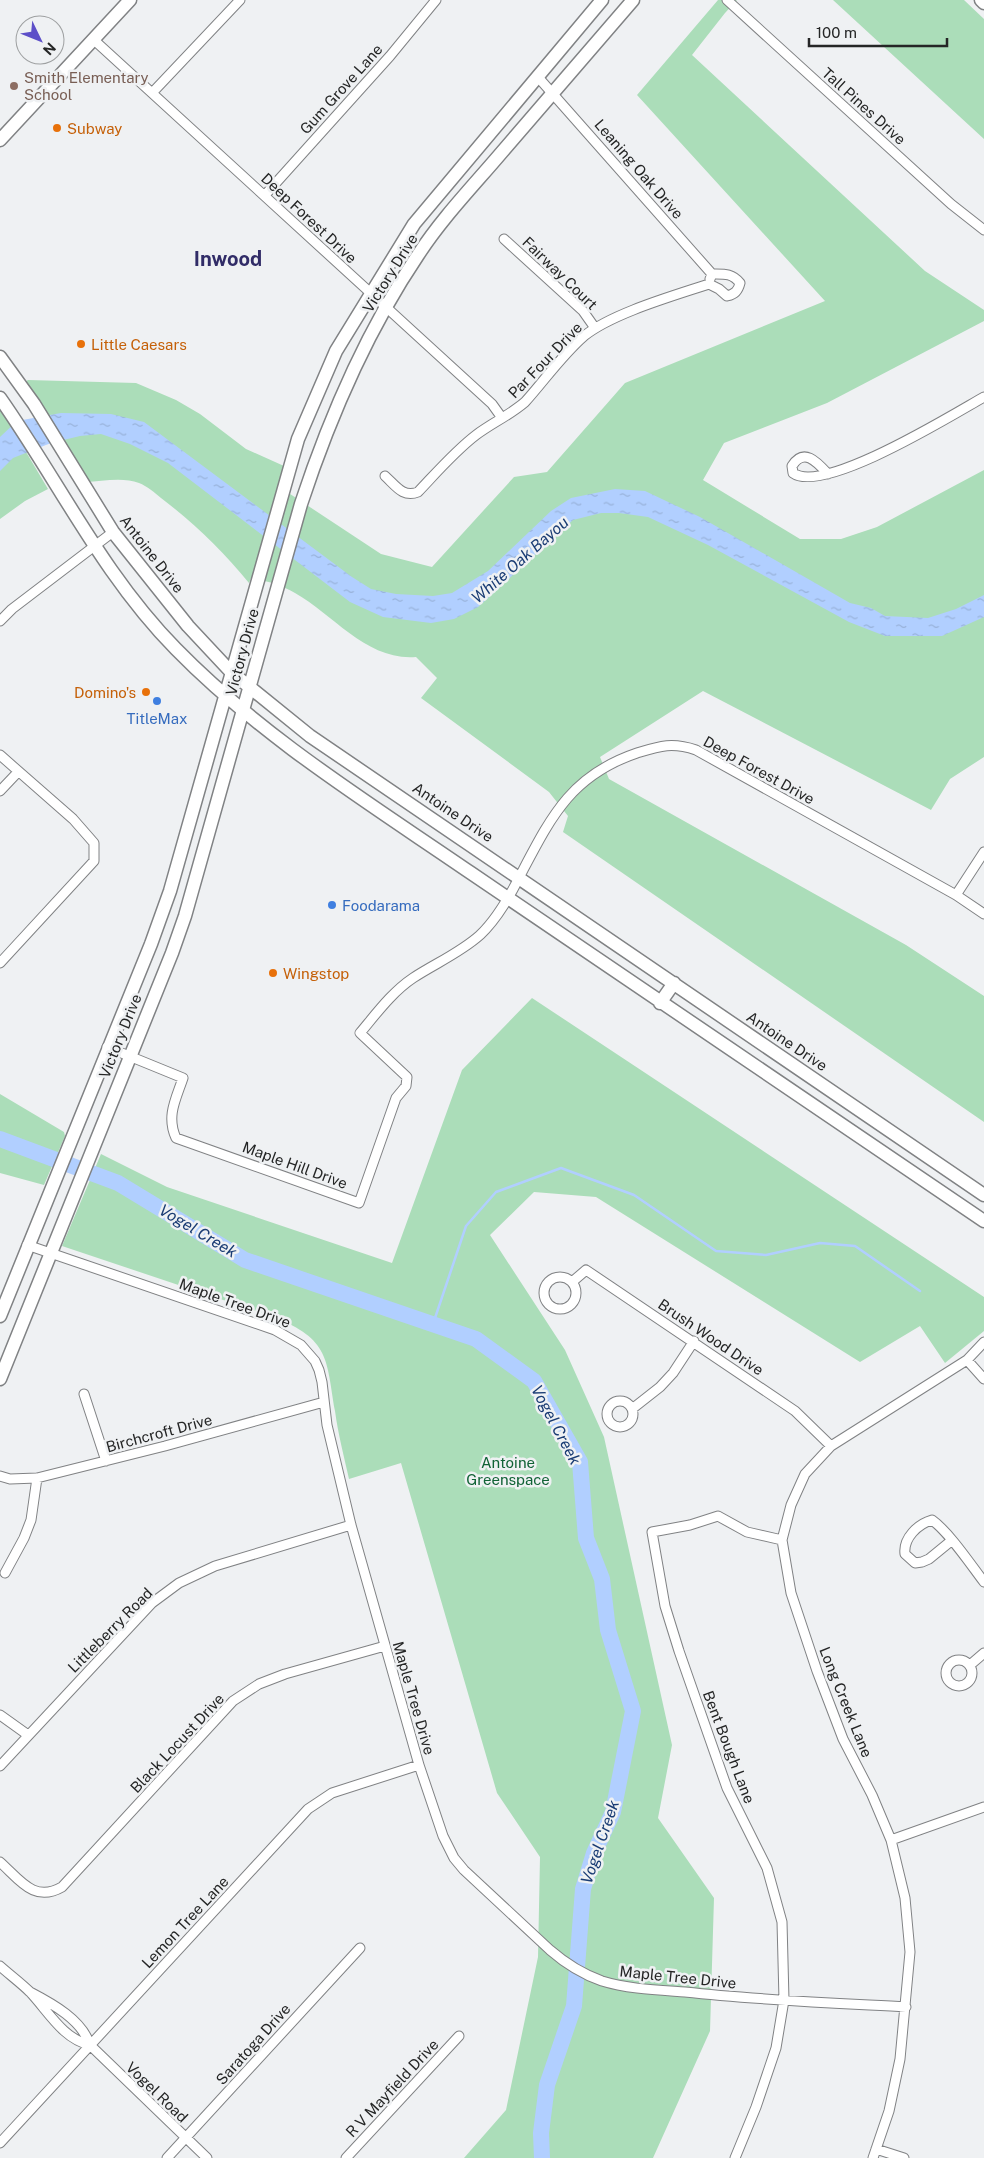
<svg xmlns="http://www.w3.org/2000/svg" width="984" height="2158" font-family="'Public Sans',sans-serif">
	<style>
		.park { fill: #abddb9 }
		.water { fill: url(#water-ripples) }
		.lines { fill: none; stroke-linecap: round; stroke-linejoin: round }
		.stream { stroke: #b1cfff; stroke-width: 2.5 }
		.river { stroke: #b1cfff; stroke-width: 16 }
		.street-casing { stroke: #808284; stroke-width: 11 }
		.secondary-casing { stroke: #808284; stroke-width: 15 }
		.street { stroke: #fff; stroke-width: 9 }
		.secondary { stroke: #fff; stroke-width: 12 }
		.education-dot { fill: #8d6e63; stroke: #eff1f3; stroke-width: 2 }
		.food-dot { fill: #e8710a; stroke: #eff1f3; stroke-width: 2 }
		.shop-dot { fill: #3f7fe0; stroke: #eff1f3; stroke-width: 2 }
		.labels { text-anchor: middle; dominant-baseline: central; stroke-width: 5; stroke-linejoin: round; paint-order: stroke }
		.education-label { font-size: 15px; fill: #785e54; stroke: #eff1f3; text-anchor: start }
		.street-label { font-size: 15px; fill: #252626; stroke: #eff1f3 }
		.food-label { font-size: 15px; fill: #c56008; stroke: #eff1f3; text-anchor: start }
		.shop-label { font-size: 15px; fill: #366cbe; stroke: #eff1f3 }
		.park-label { font-size: 15px; fill: #116336; stroke: #eff1f3 }
		.water-label { font-size: 16px; font-style: italic; fill: #1a3c74; stroke: #eff1f3 }
		.district-label { font-size: 20px; font-weight: bold; fill: #312c67; stroke: #eff1f3 }
	</style>
	<defs>
		<pattern id="water-ripples" width="26" height="14" patternUnits="userSpaceOnUse" patternTransform="scale(1.25)"><rect width="26" height="14" fill="#b1cfff"/><path d="M2 4q2-2 4 0t4 0M15 11q2-2 4 0t4 0" fill="none" stroke="#98b2da"/></pattern>
	</defs>
	<rect width="100%" height="100%" fill="#eff1f3"/>
	<path class="park" d="M718 0H737L725 13 692 55 925 271 984 310V321L827 403 724 443 703 480 800 539H841L877 527 984 470V757L950 779 931 810 703 691 600 757 609 779 906 945 984 996V1122L563 832 568 816 549 792 421 698 437 678 416 657C367 661 334 615 295 593 281 585 266 581 251 578L249 583C223 551 194 523 161 498 155 493 147 486 139 483 124 477 102 481 86 482L25 382 28 380 136 383 176 400 200 414 246 449 284 466 278 486 381 554 432 567 514 477 547 472 625 383 825 301 637 95Z
		M833 0H964L984 19V139Z
		M0 408 48 489 25 501 0 519Z
		M532 998 984 1297V1331L945 1363 920 1326 860 1362 596 1197 534 1192 490 1235 565 1350 604 1437 672 1745 658 1818 714 1898 710 2031 653 2158H464L506 2110 538 1957 540 1857 497 1793 401 1463 349 1479C344 1456 338 1434 335 1411 326 1358 330 1340 274 1317L62 1246 101 1154 167 1187 392 1263 462 1070Z
		M0 1094 64 1132 65 1136 44 1185 0 1173Z"/>
	<path class="water" d="M61 413 111 414 144 422 352 577 371 589 396 594 433 596 452 593 488 571 551 511 571 498 615 489 645 491 700 517 850 603 871 608 885 616 928 618 956 609 984 595V617L942 636H885L849 622 708 545 648 517 619 513H601L573 520 478 607 454 619 431 623 383 617 350 602 168 463 130 444 101 434 80 436 51 443 13 458 0 471V437L17 421Z"/>
	<g class="lines">
		<path class="stream" d="M433 1324 466 1226 496 1192 561 1168 634 1195 716 1251 766 1255 820 1243 855 1246 920 1291"/>
		<path class="river" d="M0 1139 118 1183 245 1260 476 1339 534 1381 580 1462 586 1538 602 1579 608 1630 633 1711 613 1812 594 1853 583 1889 574 2006 547 2085 541 2133 542 2158"/>
		<g class="street-casing">
			<path id="street" d="M727 0 951 204 984 230
				M94 40 492 404 502 418
				M537 76 712 274 710 279
				M152 93 240 0
				M265 195 390 56 436 0
				M504 239 583 311 595 328
				M828 474C817 462 804 447 792 466L793 473C823 495 952 415 984 397
				M385 476C396 486 403 498 418 492 437 472 455 451 476 435 492 423 510 415 525 402 544 381 562 355 584 336 613 313 673 296 709 284L719 289 727 296C735 294 738 291 740 283 732 273 724 274 712 274
				M0 621 12 609 113 532
				M0 755 73 819 94 843V861L0 963
				M0 791 18 772
				M956 895 984 852
				M107 1047 183 1078C176 1099 166 1116 176 1138L359 1203 396 1098 406 1086 407 1077 360 1033C376 1014 392 992 413 978 434 964 460 953 480 935 498 918 511 894 522 872 552 815 572 775 637 753 660 746 672 742 696 750L956 895 984 914
				M27 1245 275 1330 301 1345 315 1361 319 1370 322 1382 327 1425 351 1525 419 1765 443 1836 454 1858 464 1870 550 1950C565 1963 582 1974 602 1981 628 1989 657 1990 685 1992 758 2000 832 2003 906 2007
				M544 1293a16 16 0 1 1 32 0a16 16 0 1 1-32 0Z
				M572 1282 586 1270 795 1411 831 1446
				M967 1360 984 1379
				M84 1394 106 1461
				M607 1414a13 13 0 1 1 26 0a13 13 0 1 1-26 0Z
				M632 1409 660 1387 673 1373 694 1341
				M0 1476 10 1479 37 1478 165 1446 324 1402
				M951 1541 929 1559 922 1562 915 1563 905 1554C903 1538 918 1524 932 1520 949 1532 971 1565 984 1582
				M5 1573 24 1538 31 1520 37 1478
				M946 1673a13 13 0 1 1 26 0a13 13 0 1 1-26 0Z
				M970 1665 984 1653
				M0 1715 28 1735
				M0 1766 152 1603 179 1583 215 1566 351 1525
				M891 1840 984 1807
				M0 1862C20 1880 34 1903 62 1887L233 1701 259 1684 285 1674 385 1646
				M0 1966C10 1975 21 1983 30 1992 48 2011 63 2039 90 2045
				M30 1992C53 2004 82 2020 90 2045L207 2158
				M0 2143 308 1809 332 1793 419 1765
				M876 2149 904 2158
				M167 2158 360 1948
				M346 2158 459 2036
				M735 2158 756 2107 776 2048 784 2000 782 1922 767 1868 727 1788 679 1651 665 1606 652 1532 690 1525 718 1516 747 1532 782 1540
				M873 2158 889 2111 900 2059 910 1952 905 1898 891 1840 872 1795 843 1739 817 1671 791 1593 782 1540 791 1505 805 1474 831 1446 967 1360 984 1342"/>
		</g>
		<g class="secondary-casing">
			<path id="secondary" d="M981 0 984 3
				M0 140 130 0
				M0 357 34 404 113 532 188 626 231 672 310 736 984 1195
				M0 398C59 482 103 575 176 649 262 737 369 803 471 873 641 990 814 1104 984 1221
				M660 1003 674 983
				M0 1316 151 944 170 891 298 439 336 351 414 224 602 0
				M0 1379 172 953 185 916 301 504C330 416 366 332 418 255 442 218 474 185 502 152 546 101 589 51 633 0"/>
		</g>
		<use href="#street" class="street"/>
		<use href="#secondary" class="secondary"/>
	</g>
	<circle class="education-dot" cx="14" cy="86" r="5"/>
	<g class="food-dot">
		<circle cx="57" cy="128" r="5"/>
		<circle cx="81" cy="344" r="5"/>
		<circle cx="146" cy="692" r="5"/>
		<circle cx="273" cy="973" r="5"/>
	</g>
	<g class="shop-dot">
		<circle cx="157" cy="701" r="5"/>
		<circle cx="332" cy="905" r="5"/>
	</g>
	<g class="labels">
		<g class="education-label">
			<text x="24" y="77">Smith Elementary<tspan x="24" dy="17">School</tspan></text>
		</g>
		<g class="street-label">
			<text transform="translate(341 89) rotate(-48)">Gum Grove Lane</text>
			<text transform="translate(864 106) rotate(42)">Tall Pines Drive</text>
			<text transform="translate(639 169) rotate(49)">Leaning Oak Drive</text>
			<text transform="translate(309 218) rotate(43)">Deep Forest Drive</text>
			<text transform="translate(390 273) rotate(-58)">Victory Drive</text>
			<text transform="translate(560 273) rotate(44)">Fairway Court</text>
			<text transform="translate(545 360) rotate(-46)">Par Four Drive</text>
			<text transform="translate(152 554) rotate(52)">Antoine Drive</text>
			<text transform="translate(242 652) rotate(-75)">Victory Drive</text>
			<text transform="translate(759 770) rotate(29)">Deep Forest Drive</text>
			<text transform="translate(453 812) rotate(34)">Antoine Drive</text>
			<text transform="translate(120 1036) rotate(-68)">Victory Drive</text>
			<text transform="translate(787 1041) rotate(34)">Antoine Drive</text>
			<text transform="translate(295 1165) rotate(20)">Maple Hill Drive</text>
			<text transform="translate(235 1303) rotate(20)">Maple Tree Drive</text>
			<text transform="translate(711 1337) rotate(34)">Brush Wood Drive</text>
			<text transform="translate(159 1433) rotate(-15)">Birchcroft Drive</text>
			<text transform="translate(110 1630) rotate(-45)">Littleberry Road</text>
			<text transform="translate(414 1698) rotate(74)">Maple Tree Drive</text>
			<text transform="translate(846 1702) rotate(68)">Long Creek Lane</text>
			<text transform="translate(177 1743) rotate(-47)">Black Locust Drive</text>
			<text transform="translate(729 1747) rotate(69)">Bent Bough Lane</text>
			<text transform="translate(185 1922) rotate(-47)">Lemon Tree Lane</text>
			<text transform="translate(678 1977) rotate(6)">Maple Tree Drive</text>
			<text transform="translate(253 2044) rotate(-48)">Saratoga Drive</text>
			<text transform="translate(392 2088) rotate(-47)">R V Mayfield Drive</text>
			<text transform="translate(157 2092) rotate(44)">Vogel Road</text>
		</g>
		<g class="food-label">
			<text x="67" y="128">Subway</text>
			<text x="91" y="344">Little Caesars</text>
			<text x="136" y="692" text-anchor="end">Domino's</text>
			<text x="283" y="973">Wingstop</text>
		</g>
		<g class="shop-label">
			<text x="157" y="718">TitleMax</text>
			<text x="342" y="905" text-anchor="start">Foodarama</text>
		</g>
		<g class="park-label">
			<text x="508" y="1462">Antoine<tspan x="508" dy="17">Greenspace</tspan></text>
		</g>
		<g class="water-label">
			<text transform="translate(520 560) rotate(-41)">White Oak Bayou</text>
			<text transform="translate(198 1231) rotate(31)">Vogel Creek</text>
			<text transform="translate(556 1425) rotate(62)">Vogel Creek</text>
			<text transform="translate(600 1842) rotate(-71)">Vogel Creek</text>
		</g>
		<g class="district-label">
			<text x="228" y="259">Inwood</text>
		</g>
	</g>
	<g transform="translate(40 40) rotate(133)"><circle r="24" fill="#eff1f3" stroke="#9ea0a1"/>
	<path d="M0-4L9 19L0 12L-9 19Z" fill="#5d4fc8"/>
	<text y="-8" font-size="14" font-weight="bold" text-anchor="middle" fill="#252626">N</text>
	</g>
	<path d="M809 38v8h138v-8" fill="none" stroke="#252626" stroke-width="2.5"/>
	<text x="816" y="38" font-size="15" fill="#252626" stroke="#eff1f3" stroke-width="4" paint-order="stroke">100 m</text>
</svg>
